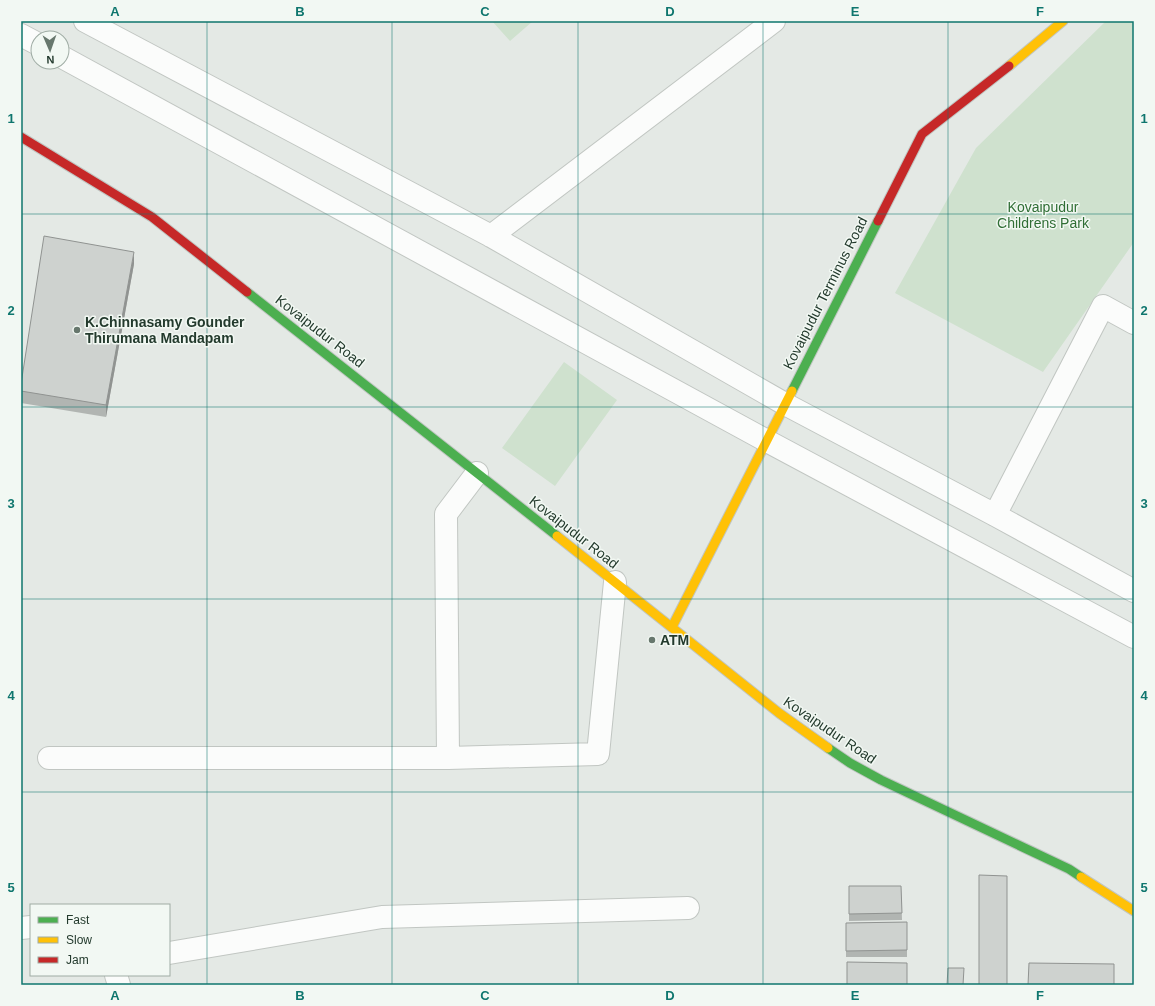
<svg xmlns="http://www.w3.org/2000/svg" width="1155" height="1006" font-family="Arial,sans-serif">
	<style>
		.green { fill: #cfe1ce }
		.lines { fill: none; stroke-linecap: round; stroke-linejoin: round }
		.street-casing { stroke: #c1c6c2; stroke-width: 24 }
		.fast-casing { stroke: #c0c6c2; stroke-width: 11 }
		.slow-casing { stroke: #c0c6c2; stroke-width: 11 }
		.jam-casing { stroke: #c0c6c2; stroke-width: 11 }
		.street { stroke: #fbfcfb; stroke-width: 22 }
		.fast { stroke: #4caf50; stroke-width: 9 }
		.slow { stroke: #ffc107; stroke-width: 9 }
		.jam { stroke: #c62828; stroke-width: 9 }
		.wall { fill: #b1b5b2 }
		.shaded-wall { fill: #909391 }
		.building { fill: #ced2cf; stroke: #909391 }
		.grid { fill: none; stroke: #0f766e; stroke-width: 1; stroke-opacity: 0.55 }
		.poi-dot { fill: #67776d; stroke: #f2f8f3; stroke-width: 1.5 }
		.labels { text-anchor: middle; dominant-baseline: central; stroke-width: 3; stroke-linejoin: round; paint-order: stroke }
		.park-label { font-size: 14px; fill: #306e35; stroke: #f2f8f3 }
		.street-label { font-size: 14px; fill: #233a2d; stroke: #f2f8f3 }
		.poi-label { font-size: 14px; font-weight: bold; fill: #233a2d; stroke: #f2f8f3; text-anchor: start }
		.neatline { fill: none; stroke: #0f766e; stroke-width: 1.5 }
		.grid-label { font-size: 13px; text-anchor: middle; font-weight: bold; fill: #0f766e }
	</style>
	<rect width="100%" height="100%" fill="#e4e9e5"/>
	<path class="green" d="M492 21H533L510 41Z
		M1106 21H1134V242L1043 372 895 293 976 148Z
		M564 362 617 400 555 486 502 448Z"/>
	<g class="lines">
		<g class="street-casing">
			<path id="street" d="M85 21 491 236 785 404 995 515 1134 591
				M21 35 38 44
				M62 57 767 441 1134 637
				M491 236 774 21
				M995 515 1103 306 1134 323
				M49 758H448L446 514 477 473
				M448 758 598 754 615 582
				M21 928 31 927
				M169 953 382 917 688 908
				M116 975 119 985"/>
		</g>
		<g class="fast-casing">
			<path id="fast" d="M247 292 557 536
				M792 391 878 221
				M828 748 850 763 881 780 1069 869 1081 877"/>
		</g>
		<g class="slow-casing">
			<path id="slow" d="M1009 66 1063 21
				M557 536 779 713 828 748
				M672 627 792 391
				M1081 877 1134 911"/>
		</g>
		<g class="jam-casing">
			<path id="jam" d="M21 137 152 217 247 292
				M878 221 922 134 1009 66"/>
		</g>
		<use href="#street" class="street"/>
		<use href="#fast" class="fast"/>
		<use href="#slow" class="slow"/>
		<use href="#jam" class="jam"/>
	</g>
	<path class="wall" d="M134 264 106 417 21 403V384Z
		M849 886H901L902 920 849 921Z
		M907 922V957H846V923Z"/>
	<path class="shaded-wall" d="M134 252V264L106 417V405Z"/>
	<path class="building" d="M44 236 134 252 106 405 21 391V384Z
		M979 875 1007 876V985H979Z
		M849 886H901L902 913 849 914Z
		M907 922V950L846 951V923Z
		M847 962 907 963V985H847Z
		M1029 963 1114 964V985H1028Z
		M948 968H964L963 985H947Z"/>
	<path class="grid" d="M207 21V985M392 21V985M578 21V985M763 21V985M948 21V985M21 214H1134M21 407H1134M21 599H1134M21 792H1134"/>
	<g class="poi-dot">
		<circle cx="77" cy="330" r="4"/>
		<circle cx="652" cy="640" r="4"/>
	</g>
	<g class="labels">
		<g class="park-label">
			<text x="1043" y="207">Kovaipudur<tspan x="1043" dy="16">Childrens Park</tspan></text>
		</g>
		<g class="street-label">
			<text transform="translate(825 293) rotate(-63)">Kovaipudur Terminus Road</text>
			<text transform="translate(320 331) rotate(38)">Kovaipudur Road</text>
			<text transform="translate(574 532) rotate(38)">Kovaipudur Road</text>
			<text transform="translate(830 730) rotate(34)">Kovaipudur Road</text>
		</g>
		<g class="poi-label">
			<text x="85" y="322">K.Chinnasamy Gounder<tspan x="85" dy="16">Thirumana Mandapam</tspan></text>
			<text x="660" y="640">ATM</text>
		</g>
	</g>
	<rect width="1155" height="1006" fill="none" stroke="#f2f8f3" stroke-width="44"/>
	<rect x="30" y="904" width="140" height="72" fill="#f2f8f3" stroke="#9faca4"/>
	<rect x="38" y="917" width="20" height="6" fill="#4caf50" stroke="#9faca4"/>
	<text x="66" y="924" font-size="12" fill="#233a2d">Fast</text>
	<rect x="38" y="937" width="20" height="6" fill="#ffc107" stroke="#9faca4"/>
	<text x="66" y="944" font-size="12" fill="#233a2d">Slow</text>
	<rect x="38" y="957" width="20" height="6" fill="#c62828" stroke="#9faca4"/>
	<text x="66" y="964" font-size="12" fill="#233a2d">Jam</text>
	<g transform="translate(50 50) rotate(178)"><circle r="19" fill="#f2f8f3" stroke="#9faca4"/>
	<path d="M0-3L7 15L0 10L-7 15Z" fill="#67776d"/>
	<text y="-6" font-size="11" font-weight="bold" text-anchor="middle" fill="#233a2d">N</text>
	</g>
	<rect x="22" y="22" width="1111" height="962" class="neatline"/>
	<g class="grid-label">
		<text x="115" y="16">A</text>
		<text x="300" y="16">B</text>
		<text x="485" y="16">C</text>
		<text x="670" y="16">D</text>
		<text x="855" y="16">E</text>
		<text x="1040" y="16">F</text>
		<text x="11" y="123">1</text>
		<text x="1144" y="123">1</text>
		<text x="11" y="315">2</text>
		<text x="1144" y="315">2</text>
		<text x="11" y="508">3</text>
		<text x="1144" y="508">3</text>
		<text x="11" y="700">4</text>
		<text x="1144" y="700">4</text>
		<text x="11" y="892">5</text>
		<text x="1144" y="892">5</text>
		<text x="115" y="1000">A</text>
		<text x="300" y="1000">B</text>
		<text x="485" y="1000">C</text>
		<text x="670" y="1000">D</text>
		<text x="855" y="1000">E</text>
		<text x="1040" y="1000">F</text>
	</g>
</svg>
